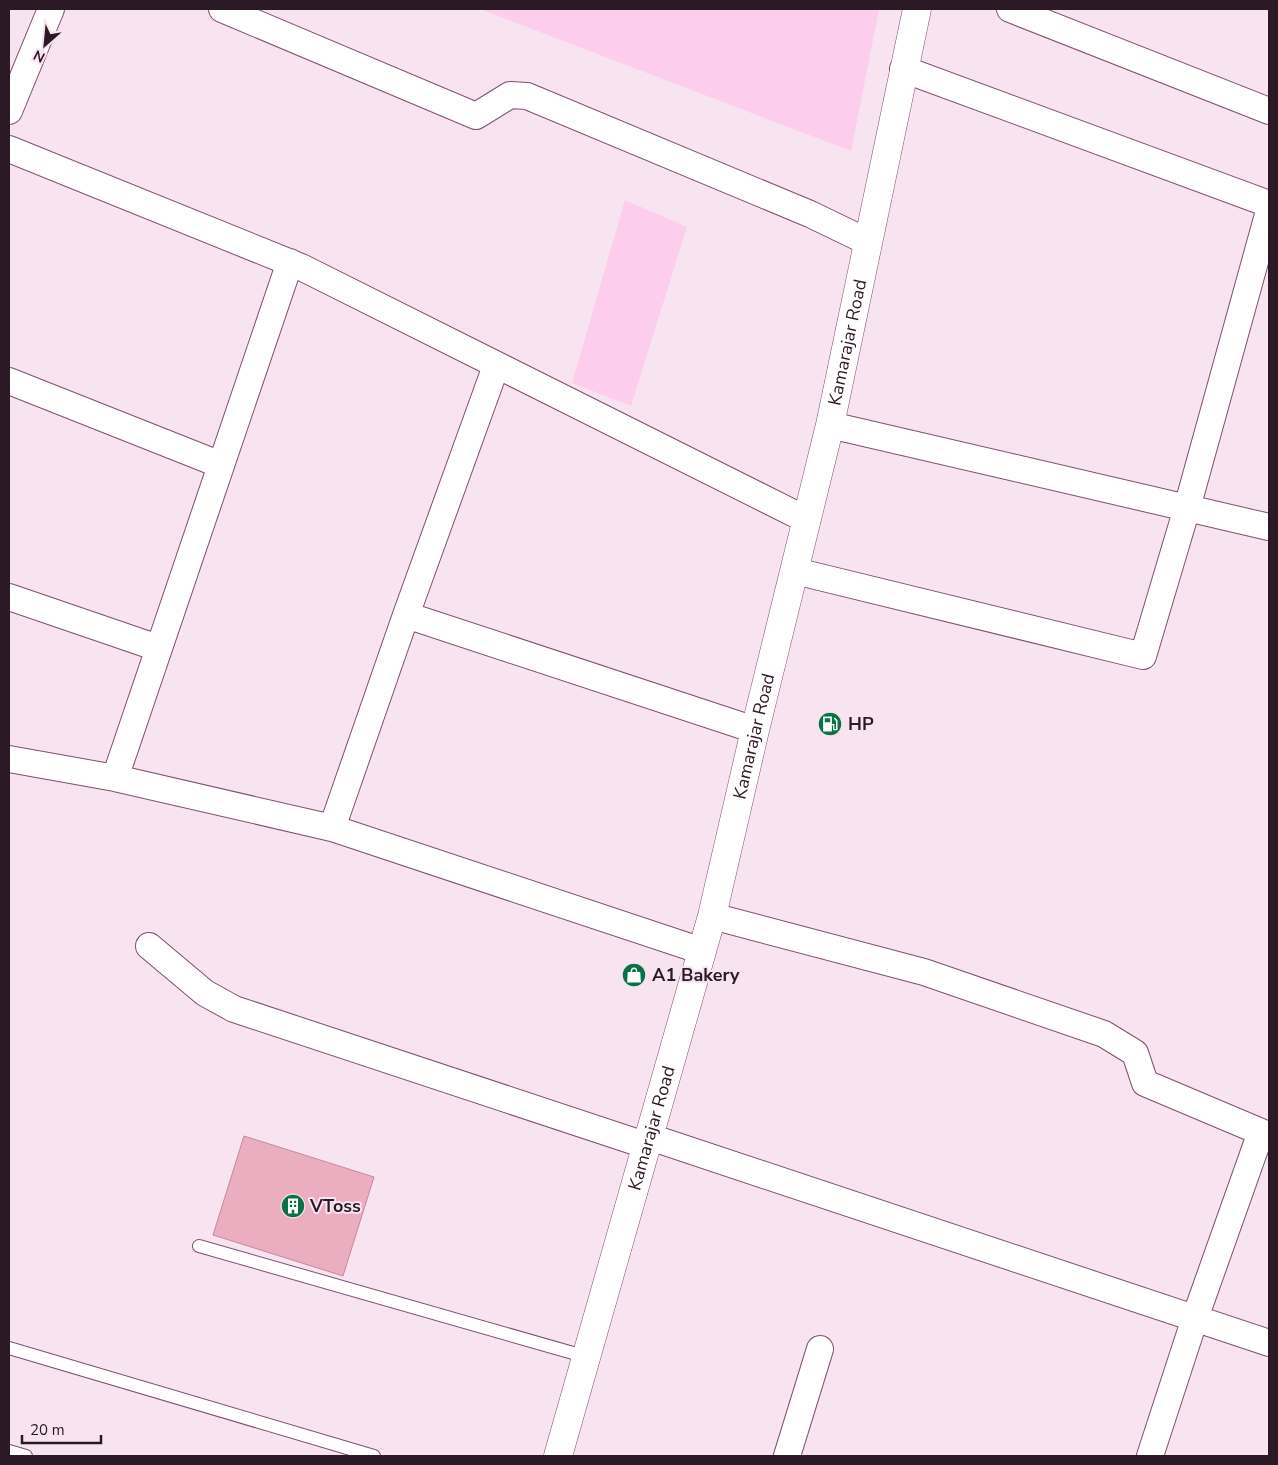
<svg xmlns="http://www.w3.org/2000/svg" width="1278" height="1465" font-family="'Nunito Sans',sans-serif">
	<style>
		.built { fill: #fdcded }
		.building { fill: #ebaec0; stroke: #c3899b }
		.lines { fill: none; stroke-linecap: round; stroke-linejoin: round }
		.service-casing { stroke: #7e5070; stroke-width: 14 }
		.minor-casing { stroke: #7e5070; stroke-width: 28 }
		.secondary-casing { stroke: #7e5070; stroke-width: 29 }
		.service { stroke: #fff; stroke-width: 12 }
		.minor { stroke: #fff; stroke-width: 26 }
		.secondary { stroke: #fff; stroke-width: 28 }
		.labels { text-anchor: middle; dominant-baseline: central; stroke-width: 4; stroke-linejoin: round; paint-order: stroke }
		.street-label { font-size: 18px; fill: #2c1926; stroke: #f8e3f1 }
		.poi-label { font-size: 18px; font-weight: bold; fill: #2c1926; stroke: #f8e3f1; text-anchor: start }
	</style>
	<rect width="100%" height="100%" fill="#f8e3f1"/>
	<path class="built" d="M480 9H879L851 151Z
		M625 200 687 227 631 406 572 383Z"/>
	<path class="building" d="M244 1136 374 1177 343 1276 213 1235Z"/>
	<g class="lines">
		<g class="service-casing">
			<path id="service" d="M199 1246 587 1357
				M9 1348 374 1456
				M9 1451 26 1456"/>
		</g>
		<g class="minor-casing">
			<path id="minor" d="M222 9 476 116 510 95 527 96 810 214 868 242
				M1010 9 1269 111
				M903 69 1269 204
				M9 111 51 9
				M9 149 301 267 807 520
				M9 381 221 465
				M830 425 1269 527
				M795 571 1143 656 1187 508 1269 211
				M9 597 158 648
				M406 615 755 730
				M9 759 115 778 290 262
				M115 778 332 828 702 951
				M332 828 406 615 496 366
				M712 916 924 972 1104 1034 1135 1053 1145 1083 1261 1132
				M149 946 205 993 234 1009 648 1146
				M650 1137 1269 1343
				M787 1456 820 1349
				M1150 1456 1195 1318 1261 1132 1269 1136"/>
		</g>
		<g class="secondary-casing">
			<g id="secondary">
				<path id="s1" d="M558 1456 712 916 755 730 830 425 917 9"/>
			</g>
		</g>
		<use href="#service" class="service"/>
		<use href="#minor" class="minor"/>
		<use href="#secondary" class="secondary"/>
	</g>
	<defs>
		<g id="fuel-disc" transform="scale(1.25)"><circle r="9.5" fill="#0a7047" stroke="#f8e3f1"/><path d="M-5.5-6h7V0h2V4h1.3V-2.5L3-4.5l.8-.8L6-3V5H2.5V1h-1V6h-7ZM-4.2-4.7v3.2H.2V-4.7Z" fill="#fff"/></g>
		<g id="shop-disc" transform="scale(1.25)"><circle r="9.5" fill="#0a7047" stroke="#f8e3f1"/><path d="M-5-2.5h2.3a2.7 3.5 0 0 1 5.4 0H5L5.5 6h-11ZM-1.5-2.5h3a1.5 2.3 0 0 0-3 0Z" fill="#fff"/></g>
		<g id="building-disc" transform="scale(1.25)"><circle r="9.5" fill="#0a7047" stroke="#f8e3f1"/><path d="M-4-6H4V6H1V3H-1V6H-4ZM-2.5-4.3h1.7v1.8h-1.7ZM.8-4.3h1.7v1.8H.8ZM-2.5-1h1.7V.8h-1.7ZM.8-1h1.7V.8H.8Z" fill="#fff"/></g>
	</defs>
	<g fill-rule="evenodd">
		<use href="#fuel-disc" x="830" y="724"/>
		<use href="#shop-disc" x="634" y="975"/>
		<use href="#building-disc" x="293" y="1206"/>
	</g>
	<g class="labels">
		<g class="street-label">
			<text stroke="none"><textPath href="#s1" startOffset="1151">Kamarajar Road</textPath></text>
			<text stroke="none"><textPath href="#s1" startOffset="746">Kamarajar Road</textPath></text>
			<text stroke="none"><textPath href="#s1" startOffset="341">Kamarajar Road</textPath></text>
		</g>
		<g class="poi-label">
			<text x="848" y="724">HP</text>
			<text x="652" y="975">A1 Bakery</text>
			<text x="310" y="1206">VToss</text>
		</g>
	</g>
	<rect width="1278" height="1465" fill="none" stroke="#2c1926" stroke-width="20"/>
	<g transform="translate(45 45) rotate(207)" stroke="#f8e3f1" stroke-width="4" paint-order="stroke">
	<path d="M0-4L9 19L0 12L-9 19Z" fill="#2c1926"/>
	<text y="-8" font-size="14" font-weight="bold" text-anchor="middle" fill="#2c1926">N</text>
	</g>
	<path d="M22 1435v8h79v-8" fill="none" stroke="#2c1926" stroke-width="2.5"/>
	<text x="30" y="1435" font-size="15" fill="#2c1926" stroke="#f8e3f1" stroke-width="4" paint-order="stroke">20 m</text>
</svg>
